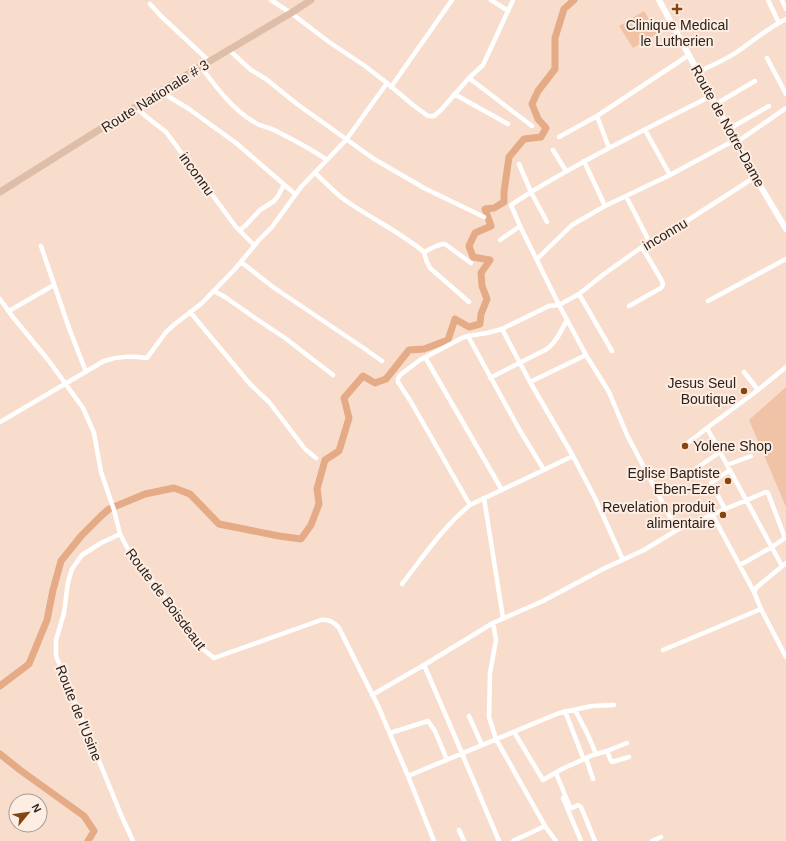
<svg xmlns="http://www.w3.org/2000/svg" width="786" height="841" font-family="Arial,sans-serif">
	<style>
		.green { fill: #f0c3a6 }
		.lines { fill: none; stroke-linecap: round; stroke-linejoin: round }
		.river { stroke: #e5ab86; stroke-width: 7 }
		.minor { stroke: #fff; stroke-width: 4.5 }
		.tertiary { stroke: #fff; stroke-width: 6 }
		.primary { stroke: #debda9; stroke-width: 7 }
		.poi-dot { fill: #864510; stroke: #fdede2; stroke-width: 1.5 }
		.labels { text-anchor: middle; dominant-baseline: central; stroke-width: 4; stroke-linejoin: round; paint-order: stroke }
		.poi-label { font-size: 14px; fill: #2c221c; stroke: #fdede2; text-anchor: end }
		.street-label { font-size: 14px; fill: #2c221c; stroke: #fdede2 }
	</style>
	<rect width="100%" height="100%" fill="#f8ddcc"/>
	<path class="green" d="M644 11 658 33 633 48 619 26Z
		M786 387V507L749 420Z"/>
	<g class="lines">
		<path class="river" d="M0 686 29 664 47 620 53 590 61 561 81 536 101 516 109 509 145 494 174 488 190 494 219 524 279 536 301 539 311 525 319 504 317 489 325 460 339 451 349 418 344 398 363 376 375 383 386 379 409 350 424 349 448 340 455 319 469 327 480 324 481 314 487 299 482 286 481 273 490 260 473 257 469 246 475 233 491 226 485 209 494 208 504 202V192L509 157 524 139 541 137 546 128 538 119 532 104 538 91 555 69V38L564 9 574 0
			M0 754 20 770 84 816 94 831 88 841"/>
		<path class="minor" d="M491 0 507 10
			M768 0 779 23
			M782 0 786 9
			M150 4 161 16 210 62
			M229 50 251 70 266 79 297 104 374 159 424 188 484 217
			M767 58 786 94
			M201 67C216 87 232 109 254 122 260 126 267 127 274 130 292 139 310 148 327 160
			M698 72C711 66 725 60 737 52 753 41 768 28 786 19
			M469 78 532 126
			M387 83 413 105 428 116H434L441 110 469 78 483 65 513 0
			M391 87 452 0
			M161 92 189 109 236 143 295 194
			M454 94 508 124
			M716 104 755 81
			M136 107C145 117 156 124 166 132L236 227 254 245
			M729 129 769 106
			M645 130 670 175
			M559 137 597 116
			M737 142 786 108
			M609 148 597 116 689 55
			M553 150 566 171
			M584 161 605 206 670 175 735 140
			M519 164 531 192 511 205 520 226 559 305 586 355 609 392 627 435 677 530
			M315 173C324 181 332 190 342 198 368 217 399 231 424 252 425 258 427 263 430 268L469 302
			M626 196 650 243
			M547 222 531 192C589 157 650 127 711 96
			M240 230 246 225 260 210 274 201 278 196 284 185
			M500 240 520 226
			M41 246 69 328 86 372
			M424 252C431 249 439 243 445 244L471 263
			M537 259 572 225 605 206
			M241 262 273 287 365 349 382 361
			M214 291 225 297 255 318 285 338 333 375
			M579 294 612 351
			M0 299 12 316 49 361 83 408 94 433 101 472 114 510 120 534 132 557 143 569 183 620 204 650 214 658 321 620C329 619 334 622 339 628L378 706 408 776 434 841
			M708 301 786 259
			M629 306 661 288 663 285 662 281 642 247
			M9 311 54 285
			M190 312 250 384 269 402 305 449 316 458
			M502 329 530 382
			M468 336 462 338 420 360 400 375 398 379V382L411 402 470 505
			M425 357 502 490
			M744 372 758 390
			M490 378 547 349C557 342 561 330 567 320
			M0 422 104 361C119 356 131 356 147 358L166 332 175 324 202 303 235 269 259 240 272 227 301 187 346 140 387 83 365 66 329 42 291 13 271 0
			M689 442 707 428
			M573 456 596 500 623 560
			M727 465 751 456
			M544 470 519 429 468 336 487 333 502 329 549 306 559 305 579 294 604 274 642 247 682 224 755 177
			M694 470 720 452
			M484 498 503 618
			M725 509 711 483 730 470
			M712 514 754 592 761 609 786 657
			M120 534 101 543 82 555 72 569 68 582 64 613 56 640V656L122 817 133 841
			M782 566 707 428 758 390 786 367
			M402 584C423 557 443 527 470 505L573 456 530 382 586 355
			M754 592 757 587 786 563
			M493 623 496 640 490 673 489 717 496 739 545 826 556 841
			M663 650 761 609
			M424 665 450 725 499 841
			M372 695 424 665 493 623 543 601 603 569 644 550 677 530 725 509 766 492 768 493 785 538 772 547 740 565
			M575 710 588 735 596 754
			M565 711 584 760
			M469 716 482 745
			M514 732 543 780 562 769 593 755 607 751 627 743
			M390 733 428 721 435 731 447 760
			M607 751 611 761 612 762 629 757
			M586 758 593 779
			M556 773 567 800 569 804V806L572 808 578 805 581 807 595 841
			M408 776 559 713 592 706 614 705
			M563 798 581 841
			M459 830 464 841
			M513 841 545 826
			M652 841 661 837"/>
		<path class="tertiary" d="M659 0 755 177 786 229"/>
		<path class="primary" d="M0 192 188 74 291 13 311 0"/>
	</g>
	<g class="poi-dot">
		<path d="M675 3h4v4h4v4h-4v4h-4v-4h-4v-4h4z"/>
		<circle cx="744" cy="391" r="4"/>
		<circle cx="685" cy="446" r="4"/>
		<circle cx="728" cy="481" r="4"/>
		<circle cx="723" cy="515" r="4"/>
	</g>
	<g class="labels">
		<g class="poi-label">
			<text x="677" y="25" text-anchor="middle">Clinique Medical<tspan x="677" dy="16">le Lutherien</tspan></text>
			<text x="736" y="383">Jesus Seul<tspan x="736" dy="16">Boutique</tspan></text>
			<text x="693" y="446" text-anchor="start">Yolene Shop</text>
			<text x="720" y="473">Eglise Baptiste<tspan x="720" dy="16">Eben-Ezer</tspan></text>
			<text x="715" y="507">Revelation produit<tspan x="715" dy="16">alimentaire</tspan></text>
		</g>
		<g class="street-label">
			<text transform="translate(155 96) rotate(-32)">Route Nationale # 3</text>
			<text transform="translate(728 126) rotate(61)">Route de Notre-Dame</text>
			<text transform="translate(197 174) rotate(54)">inconnu</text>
			<text transform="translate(665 234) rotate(-31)">inconnu</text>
			<text transform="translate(166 599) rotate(53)">Route de Boisdeaut</text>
			<text transform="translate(79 713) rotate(68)">Route de l'Usine</text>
		</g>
	</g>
	<g transform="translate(28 813) rotate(61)"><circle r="19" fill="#fdede2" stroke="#a99c93"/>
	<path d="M0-3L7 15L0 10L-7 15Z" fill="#864510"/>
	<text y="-6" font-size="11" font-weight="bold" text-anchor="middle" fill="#2c221c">N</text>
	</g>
</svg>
